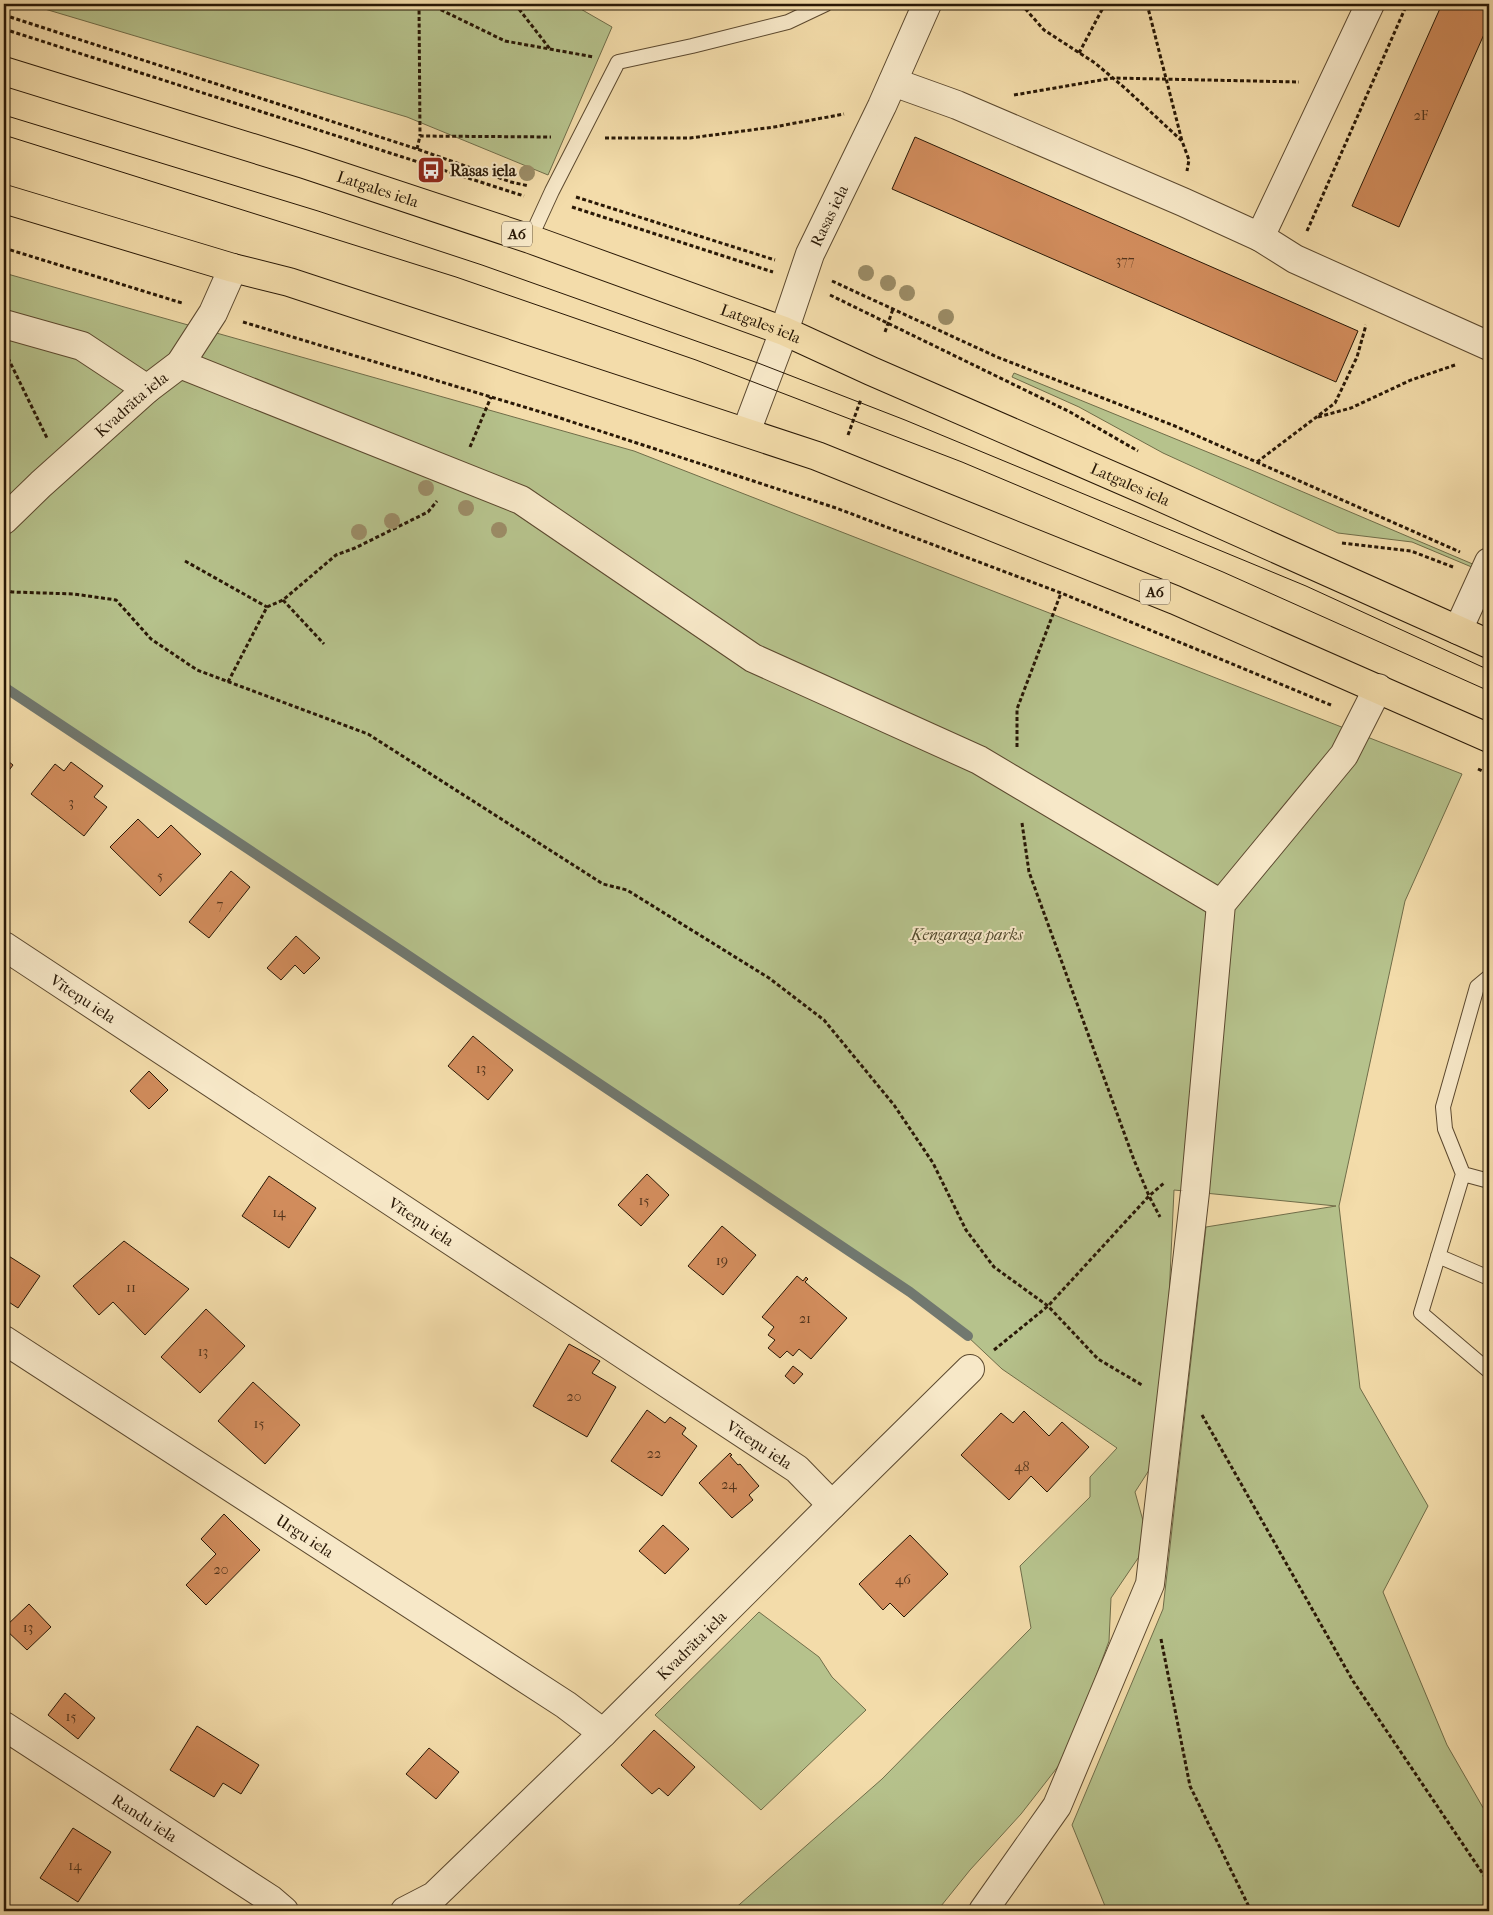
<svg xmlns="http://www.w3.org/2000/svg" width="1493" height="1915" font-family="'IM FELL French Canon',serif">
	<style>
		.green { fill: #b6c28c; stroke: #706d49 }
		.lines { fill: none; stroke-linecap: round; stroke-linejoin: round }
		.stream { stroke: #71786f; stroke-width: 10 }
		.building { fill: #d18c5c; stroke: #291806 }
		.service-casing { stroke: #5c492f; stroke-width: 16 }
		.minor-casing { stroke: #5c492f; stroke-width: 30 }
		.trunk-casing { stroke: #291806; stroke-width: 30 }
		.path { stroke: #291806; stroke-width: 3; stroke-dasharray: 4 2.5; stroke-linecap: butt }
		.service { stroke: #f7e8c8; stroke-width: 14 }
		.minor { stroke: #f7e8c8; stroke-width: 28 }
		.trunk { stroke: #f3dcaa; stroke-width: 28 }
		.tram { stroke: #291806; stroke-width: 1 }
		.tree { fill: #9b8c66 }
		.labels { text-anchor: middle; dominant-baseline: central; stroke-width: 4; stroke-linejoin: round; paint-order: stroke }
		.number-label { font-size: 14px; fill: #53351c }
		.shield { fill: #f7e8c8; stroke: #675640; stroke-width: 1 }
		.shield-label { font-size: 15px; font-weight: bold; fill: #291806 }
		.poi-label { font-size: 16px; font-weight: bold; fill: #291806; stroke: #f7e8c8; text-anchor: start }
		.street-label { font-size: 16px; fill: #291806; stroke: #f7e8c8 }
		.park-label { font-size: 16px; font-style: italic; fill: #534b2e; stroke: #f7e8c8 }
	</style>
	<rect width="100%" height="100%" fill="#f3dcaa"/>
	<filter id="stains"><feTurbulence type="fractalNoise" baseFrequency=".004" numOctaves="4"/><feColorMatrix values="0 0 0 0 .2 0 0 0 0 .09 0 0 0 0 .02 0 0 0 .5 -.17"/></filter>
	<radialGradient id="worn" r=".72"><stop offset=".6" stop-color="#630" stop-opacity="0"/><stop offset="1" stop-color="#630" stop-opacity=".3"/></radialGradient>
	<path class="green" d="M28 4H572L612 27 548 175 407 117Z
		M4 273 634 451 1462 774 1405 901 1339 1206 1360 1388 1428 1506 1383 1592 1447 1745 1489 1818V1911H1107L1072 1825 1163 1609 1206 1227 1336 1206 1174 1190 1169 1298 1153 1464 1135 1492 1149 1542 1111 1598 1109 1641 1067 1755 1021 1814 970 1870 937 1911H732L882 1779 1031 1628 1020 1566 1090 1497V1477L1117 1448 1002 1369 967 1336 910 1292 403 952 4 687Z
		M1014 373 1249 469 1475 565 1474 568 1412 542 1338 533 1163 453 1079 407 1012 377Z
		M759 1612 819 1657 832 1677 866 1710 761 1810 655 1715Z"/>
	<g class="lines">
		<path class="stream" d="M4 687 403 952 910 1292 968 1336"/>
	</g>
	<path class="building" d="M1442 4H1489V23L1399 227 1352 206Z
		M915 137 1358 331 1336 382 892 189Z
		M4 758 13 765 4 777Z
		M71 762 103 786 94 797 107 807 84 836 31 794 55 764 64 771Z
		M138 819 158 838 171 825 201 854 160 896 110 847Z
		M231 871 250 887 209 938 189 922Z
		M296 936 320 958 304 974 295 965 281 980 267 968Z
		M473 1036 513 1070 488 1100 448 1066Z
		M149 1071 168 1090 149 1109 130 1091Z
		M647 1174 669 1195 641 1226 618 1205Z
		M269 1176 316 1208 289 1248 242 1216Z
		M722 1226 756 1255 723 1295 688 1266Z
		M124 1241 189 1289 145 1335 113 1302 99 1315 73 1286Z
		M4 1253 40 1276 18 1308 4 1299Z
		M797 1276 803 1281 806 1277 808 1279 805 1282 847 1318 811 1359 799 1349 793 1356 787 1351 780 1358 768 1348 775 1340 768 1335 774 1327 762 1317Z
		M206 1309 245 1346 200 1393 161 1357Z
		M569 1344 600 1361 592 1373 616 1387 587 1437 533 1406Z
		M793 1366 803 1374 794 1384 785 1376Z
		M253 1382 300 1425 265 1464 218 1421Z
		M647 1410 665 1423 670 1417 686 1428 682 1434 697 1446 662 1496 611 1461Z
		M1024 1411 1049 1436 1062 1422 1089 1447 1047 1492 1031 1476 1009 1500 961 1455 1001 1413 1013 1423Z
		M730 1453 732 1455 730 1456 738 1465 740 1464 759 1486 749 1495 753 1500 732 1518 699 1483Z
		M224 1514 260 1550 206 1605 186 1585 216 1554 201 1539Z
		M663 1525 689 1549 665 1574 639 1551Z
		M910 1535 948 1574 904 1617 890 1603 883 1610 859 1584Z
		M29 1604 51 1627 27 1650 4 1628Z
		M65 1693 95 1718 78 1739 48 1715Z
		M197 1726 259 1765 241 1794 223 1783 214 1797 170 1770Z
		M654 1730 695 1767 668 1796 659 1788 652 1794 621 1765Z
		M429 1748 459 1772 436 1799 406 1774Z
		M73 1828 111 1852 78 1902 40 1878Z"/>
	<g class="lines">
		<g class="service-casing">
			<path id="service" d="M530 239 552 191 618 62 692 46 788 22 826 4
				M1463 1174 1445 1129 1443 1107 1477 987 1489 977
				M1489 1181 1463 1174 1421 1313 1489 1371
				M1438 1256 1489 1278"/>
		</g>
		<g class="minor-casing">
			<g id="minor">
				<path d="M1370 4 1260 237 1295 259 1489 346"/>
				<path d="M893 82 957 105 1183 202 1260 237"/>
				<path d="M4 324 82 346 147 389"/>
				<path d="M180 364 521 500 753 658 979 760 1221 904"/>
				<path id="s1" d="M746 432 784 331 810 254 882 106 927 4"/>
				<path id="s2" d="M4 520 41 484 147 389 180 364 213 313 233 268"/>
				<path d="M1458 630 1489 562"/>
				<path id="s3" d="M4 946 797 1469 832 1505"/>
				<path id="s4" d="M4 1340 566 1705 603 1733"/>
				<path id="s5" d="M4 1726 270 1899 284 1911"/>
				<path id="s6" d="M405 1911 434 1896 603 1733 832 1505 970 1369"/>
				<path d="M983 1911 1057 1806 1150 1584 1195 1192 1221 904 1344 755 1378 688"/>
			</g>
		</g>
		<g class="trunk-casing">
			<g id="trunk">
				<path id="s7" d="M4 71 304 164 530 239 784 331 871 371 1147 491 1489 644"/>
				<path d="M4 199 233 268 289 282 817 456 1175 600 1489 738"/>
			</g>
		</g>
		<path class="path" d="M419 4 420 136
			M429 4 505 41 594 57
			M515 4 550 49
			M1021 4 1044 30 1095 63 1126 89 1182 141 1189 160 1187 171
			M1147 4 1182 141
			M4 15 417 149 511 182 529 186
			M4 29 524 196
			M1079 53 1105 4
			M1014 95 1113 78 1299 82
			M605 138H690L774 127 844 114
			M417 149 420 136 551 137
			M576 197 775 260
			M572 207 773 272
			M1307 231 1407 4
			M4 248 182 303
			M832 281 997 357 1175 426 1460 552
			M830 295 1070 412 1138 451
			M243 322 554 416 836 508 1061 593 1331 705
			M885 332 893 309
			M8 358 47 438
			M1318 417 1351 408 1411 380 1455 365
			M848 435 861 399
			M470 447 491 397
			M1257 462 1335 403 1357 357 1366 325
			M1342 543 1411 551 1453 567
			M185 561 267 607
			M4 590 12 592 74 594 116 600 151 639 197 670 368 734 603 884 627 890 769 978 824 1020 894 1105 933 1163 966 1230 994 1267 1048 1306 1098 1359 1142 1385
			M283 600 324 644
			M228 682 267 607 283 600 336 555 355 548 428 512 437 501
			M1017 747V709L1061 593
			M1478 769 1489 774
			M1022 823 1029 872 1134 1160 1149 1196 1160 1217
			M994 1350 1048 1306 1149 1196 1164 1183
			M1202 1415 1353 1681 1489 1883
			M1161 1639 1190 1786 1251 1911"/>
		<use href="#service" class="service"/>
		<use href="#minor" class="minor"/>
		<use href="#trunk" class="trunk"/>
		<path class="tram" d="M4 115 318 211 482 265 758 363 905 420 1306 586 1489 670
			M4 135 456 277 696 360 962 462 1223 572 1489 691"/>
	</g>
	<g class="tree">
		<circle cx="527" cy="173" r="8"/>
		<circle cx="866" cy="273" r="8"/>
		<circle cx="888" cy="283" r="8"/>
		<circle cx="907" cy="293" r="8"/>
		<circle cx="946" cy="317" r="8"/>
		<circle cx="426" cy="488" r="8"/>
		<circle cx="466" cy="508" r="8"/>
		<circle cx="392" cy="521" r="8"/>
		<circle cx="499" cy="530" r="8"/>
		<circle cx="359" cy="532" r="8"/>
	</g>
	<defs>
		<g id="bus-square" transform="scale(1.4375)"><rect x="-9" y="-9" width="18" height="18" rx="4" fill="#8f2418" stroke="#f7e8c8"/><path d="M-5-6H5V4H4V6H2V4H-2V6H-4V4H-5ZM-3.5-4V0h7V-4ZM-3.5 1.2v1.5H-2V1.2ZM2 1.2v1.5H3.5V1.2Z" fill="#fff"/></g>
	</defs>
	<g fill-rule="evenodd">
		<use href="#bus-square" x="431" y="170"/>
	</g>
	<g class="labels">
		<g class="number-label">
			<text x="1421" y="115">2F</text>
			<text x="1125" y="260">377</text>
			<text x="71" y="802">3</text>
			<text x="160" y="875">5</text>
			<text x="220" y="904">7</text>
			<text x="481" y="1068">13</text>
			<text x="644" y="1200">15</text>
			<text x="279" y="1212">14</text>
			<text x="722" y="1260">19</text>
			<text x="131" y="1287">11</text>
			<text x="805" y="1318">21</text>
			<text x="203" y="1351">13</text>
			<text x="574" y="1396">20</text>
			<text x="259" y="1423">15</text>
			<text x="654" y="1453">22</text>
			<text x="1022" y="1466">48</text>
			<text x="729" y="1484">24</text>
			<text x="221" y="1569">20</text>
			<text x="903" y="1579">46</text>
			<text x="28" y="1627">13</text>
			<text x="71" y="1716">15</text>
			<text x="75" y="1865">14</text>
		</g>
		<g class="shield">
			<rect x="502" y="221.5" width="30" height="25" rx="4"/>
			<rect x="1140" y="579.5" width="30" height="25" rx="4"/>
		</g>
		<g class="shield-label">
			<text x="517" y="234">A6</text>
			<text x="1155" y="592">A6</text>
		</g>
		<g class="poi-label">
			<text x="450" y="170">Rasas iela</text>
		</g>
		<g class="street-label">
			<text stroke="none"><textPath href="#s7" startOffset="392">Latgales iela</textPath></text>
			<text stroke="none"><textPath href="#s1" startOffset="232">Rasas iela</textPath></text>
			<text stroke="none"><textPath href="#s7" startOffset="798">Latgales iela</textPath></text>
			<text stroke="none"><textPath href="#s2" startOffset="172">Kvadrāta iela</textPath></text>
			<text stroke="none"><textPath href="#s7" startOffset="1201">Latgales iela</textPath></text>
			<text stroke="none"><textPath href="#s3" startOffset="95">Vīteņu iela</textPath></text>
			<text stroke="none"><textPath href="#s3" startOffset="500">Vīteņu iela</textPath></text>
			<text stroke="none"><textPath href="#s3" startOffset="905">Vīteņu iela</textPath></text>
			<text stroke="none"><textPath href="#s4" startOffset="359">Urgu iela</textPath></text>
			<text stroke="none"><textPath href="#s6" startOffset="392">Kvadrāta iela</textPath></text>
			<text stroke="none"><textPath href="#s5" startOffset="168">Randu iela</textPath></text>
		</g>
		<g class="park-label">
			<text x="967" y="934">Ķengaraga parks</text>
		</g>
	</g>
	<rect width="1493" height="1915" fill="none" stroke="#f3dcaa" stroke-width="20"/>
	<rect x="5" y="5" width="1483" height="1905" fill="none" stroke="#291806" stroke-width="2.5"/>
	<rect x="10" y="10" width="1473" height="1895" fill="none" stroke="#291806"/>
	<rect width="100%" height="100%" filter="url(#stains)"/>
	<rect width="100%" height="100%" fill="url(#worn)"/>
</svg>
